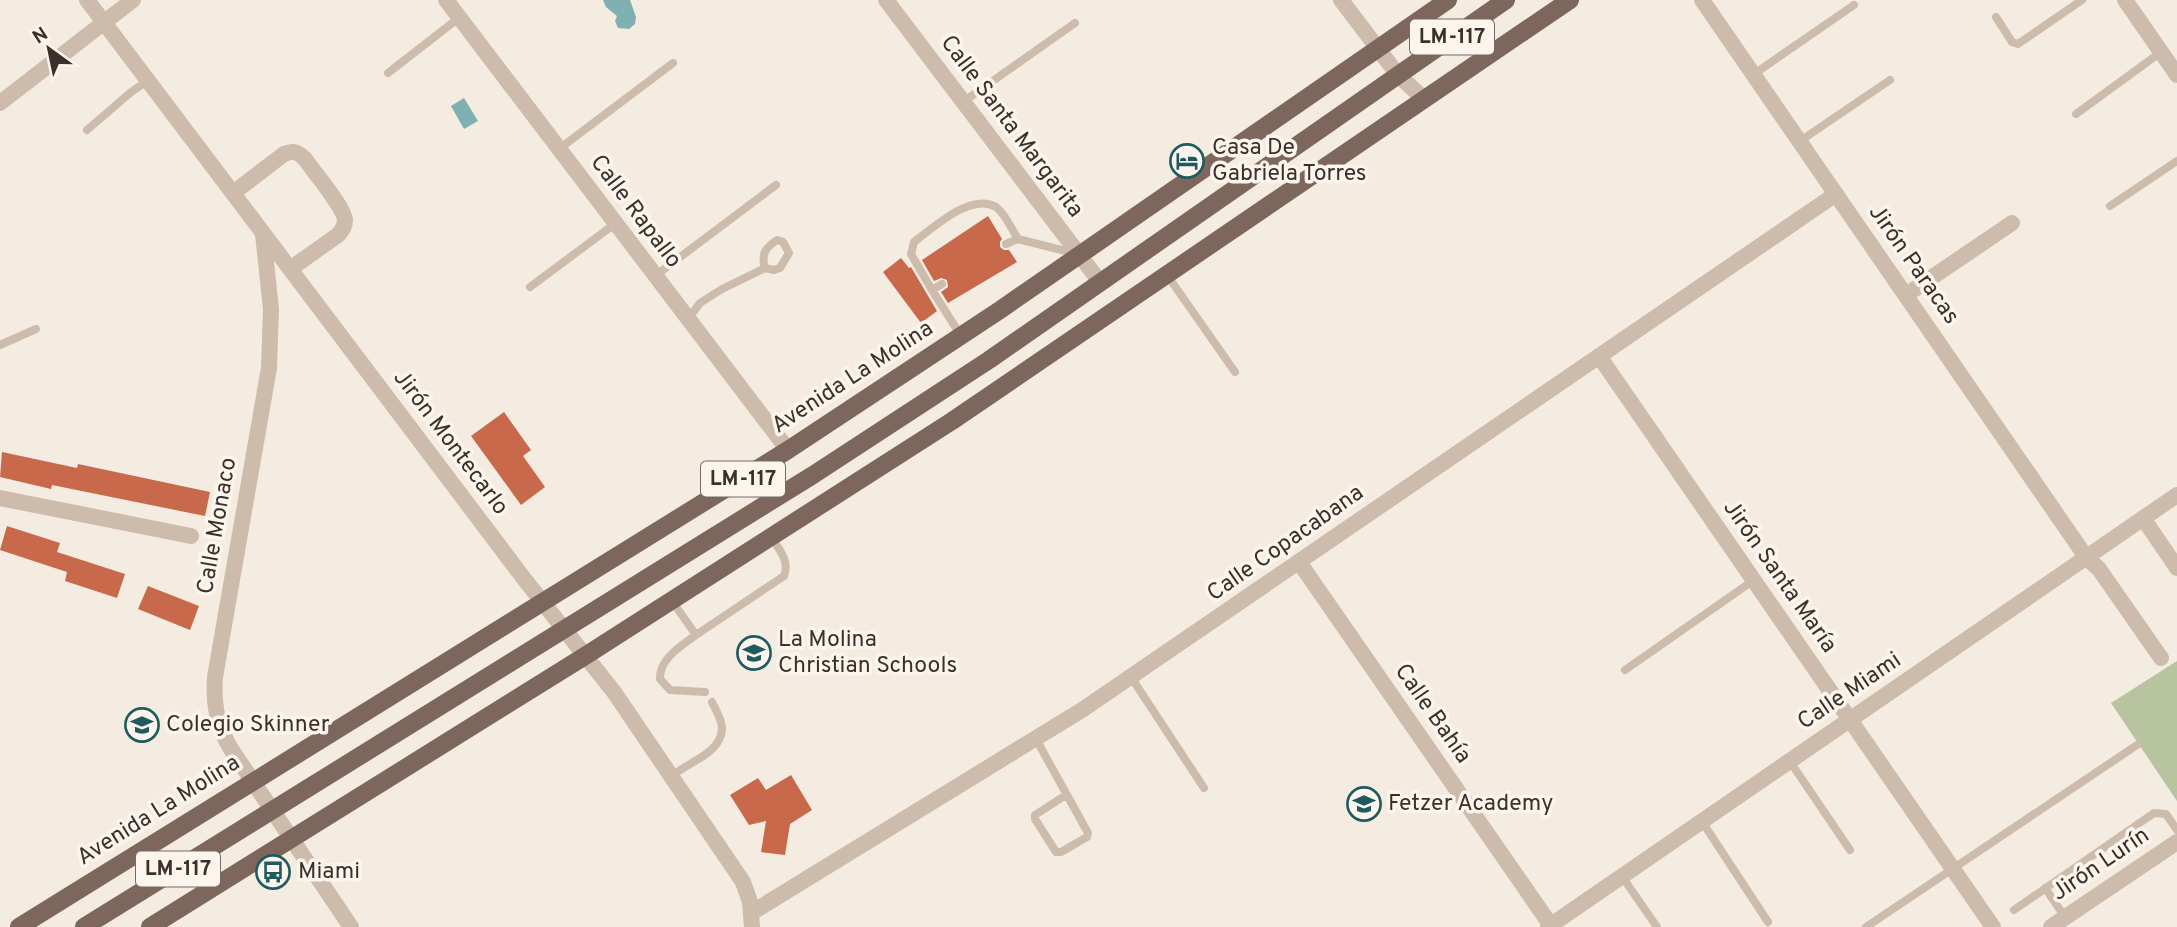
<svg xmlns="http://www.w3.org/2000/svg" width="2177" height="927" font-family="Overpass,sans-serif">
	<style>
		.green { fill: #b8c4a0 }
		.water { fill: #7fb0b2 }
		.building { fill: #c8694b }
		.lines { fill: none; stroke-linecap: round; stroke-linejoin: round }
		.lane { stroke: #cdbbac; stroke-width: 8 }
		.street { stroke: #cdbbac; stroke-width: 16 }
		.primary { stroke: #7d675c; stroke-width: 18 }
		.labels { text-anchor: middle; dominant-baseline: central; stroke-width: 7; stroke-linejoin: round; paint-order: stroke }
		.shield { fill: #fbf5ee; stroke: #756b66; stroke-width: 2 }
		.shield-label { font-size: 21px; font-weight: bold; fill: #3b302b }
		.street-label { font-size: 23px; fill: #3b302b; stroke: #fbf5ee }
		.poi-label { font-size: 23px; fill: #3b302b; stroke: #fbf5ee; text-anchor: start }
	</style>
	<rect width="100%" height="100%" fill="#f4ebe1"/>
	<path class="green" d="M2177 661V801L2111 703Z"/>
	<path class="water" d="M603 0H630L636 17 635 24 629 29 618 28 615 21 617 16 606 7Z
		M464 98 478 121 464 129 451 106Z"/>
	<path class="building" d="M988 216 1002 239 1000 242V247L1004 250H1009L1017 262 948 303 941 292 948 287 947 280 941 278 934 281 922 260Z
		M901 258 909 268 911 267 937 311 921 323 883 272Z
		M504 412 531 450 523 456 545 487 521 505 471 436Z
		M2 452 77 468 78 464 210 492 205 516 52 485 51 489 0 477Z
		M7 526 60 543 57 552 125 574 117 598 65 581 67 572 0 550Z
		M148 586 199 606 190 630 138 609Z
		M791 775 812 810 790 824 785 855 761 852 766 821 749 825 730 795 758 778 766 790Z"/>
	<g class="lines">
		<path class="lane" d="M1996 17 2012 42 2018 44 2082 0
			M388 73 460 17
			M1754 74 1854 5
			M963 102 1075 23
			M2076 114 2161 52
			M87 130 130 93 148 80
			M1800 141 1890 80
			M559 149 673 63
			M2110 206 2177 161
			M1006 244 1018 239 1077 254
			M1167 275 1235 372
			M655 276 776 185
			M942 284 932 290 961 336
			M530 287 616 223
			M932 290 911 254 914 242C933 228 971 192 996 207 1005 213 1012 230 1018 239
			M688 319 700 303 722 289 765 268 774 270 780 268 789 253 783 242 777 240C765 248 761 254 765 268
			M0 345 36 329
			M672 601 696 635C681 646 659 659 660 679L670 690 705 692
			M696 635 784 576C790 561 779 549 771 537
			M1625 670 1754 580
			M1131 677 1204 788
			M1036 739 1088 833 1087 837 1061 852H1056L1035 819V815L1066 795
			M1789 760 1850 850
			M672 776C688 762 722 753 722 728 722 720 716 710 712 702
			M1701 820 1768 922
			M1621 875 1657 927
			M2045 888 2065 917
			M2014 910 2154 813 2166 814 2177 830
			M1866 927 2137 745"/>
		<path class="street" d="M87 0 525 580 614 692 743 882 750 902 752 927
			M446 0 788 450
			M886 0 1100 282
			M1341 0 1398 75 1424 99
			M1702 0 2086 557 2099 569 2161 658
			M2125 0 2177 75
			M0 103 133 0
			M233 193 284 154C294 150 298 152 305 159 314 172 344 207 345 220 345 227 342 230 338 235L290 269
			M263 234 271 309 269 368 215 677C213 704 217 726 231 749L351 927
			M1906 295 2012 223
			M1599 356 1993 927
			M0 498 191 536
			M2143 518 2177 568
			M1299 562 1552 927
			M751 913 1082 710 1836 194
			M1548 927 2177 495
			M2051 927 2177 842"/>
		<path class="primary" d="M19 927 788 450 1000 310 1448 0
			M84 927 813 475 989 360 1506 0
			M150 927 585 656 952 421 1570 0"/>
	</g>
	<defs>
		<g id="hotel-ring" transform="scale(1.75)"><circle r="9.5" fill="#fbf5ee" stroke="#1f5a5e" stroke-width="1.5"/><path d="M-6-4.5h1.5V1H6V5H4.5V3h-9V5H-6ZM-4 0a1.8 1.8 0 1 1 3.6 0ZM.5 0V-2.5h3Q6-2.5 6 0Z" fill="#1f5a5e"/></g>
		<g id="school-ring" transform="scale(1.75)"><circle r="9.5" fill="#fbf5ee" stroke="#1f5a5e" stroke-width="1.5"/><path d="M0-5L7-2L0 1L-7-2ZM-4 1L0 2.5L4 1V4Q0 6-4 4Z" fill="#1f5a5e"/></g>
		<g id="bus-ring" transform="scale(1.75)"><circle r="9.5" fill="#fbf5ee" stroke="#1f5a5e" stroke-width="1.5"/><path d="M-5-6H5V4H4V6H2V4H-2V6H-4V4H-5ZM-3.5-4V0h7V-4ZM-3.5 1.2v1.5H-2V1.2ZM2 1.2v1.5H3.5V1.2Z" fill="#1f5a5e"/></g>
	</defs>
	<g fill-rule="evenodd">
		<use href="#hotel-ring" x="1187" y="161"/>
		<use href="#school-ring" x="754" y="653"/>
		<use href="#school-ring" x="142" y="725"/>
		<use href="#school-ring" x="1364" y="804"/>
		<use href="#bus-ring" x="273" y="872"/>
	</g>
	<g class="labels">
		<g class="shield">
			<rect x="1410" y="19.5" width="84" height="35" rx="5"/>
			<rect x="701" y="461.5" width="84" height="35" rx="5"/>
			<rect x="136" y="851.5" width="84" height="35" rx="5"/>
		</g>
		<g class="shield-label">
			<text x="1452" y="37">LM-117</text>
			<text x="743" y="479">LM-117</text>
			<text x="178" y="869">LM-117</text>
		</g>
		<g class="street-label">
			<text transform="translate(1011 127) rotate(53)">Calle Santa Margarita</text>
			<text transform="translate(635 212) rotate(53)">Calle Rapallo</text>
			<text transform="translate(1913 265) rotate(55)">Jirón Paracas</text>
			<text transform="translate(853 378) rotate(-33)">Avenida La Molina</text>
			<text transform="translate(450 443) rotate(53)">Jirón Montecarlo</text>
			<text transform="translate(218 526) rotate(-80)">Calle Monaco</text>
			<text transform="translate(1286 544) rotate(-35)">Calle Copacabana</text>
			<text transform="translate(1779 577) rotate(55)">Jirón Santa María</text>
			<text transform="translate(1850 692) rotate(-34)">Calle Miami</text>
			<text transform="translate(1432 714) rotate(55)">Calle Bahía</text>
			<text transform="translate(159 811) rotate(-32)">Avenida La Molina</text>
			<text transform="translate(2101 865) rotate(-34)">Jirón Lurín</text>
		</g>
		<g class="poi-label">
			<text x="1212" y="148">Casa De<tspan x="1212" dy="26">Gabriela Torres</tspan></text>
			<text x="778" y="640">La Molina<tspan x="778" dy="26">Christian Schools</tspan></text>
			<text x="166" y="725">Colegio Skinner</text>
			<text x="1388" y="804">Fetzer Academy</text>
			<text x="298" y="872">Miami</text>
		</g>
	</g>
	<g transform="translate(49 49) rotate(327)" stroke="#fbf5ee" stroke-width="5" paint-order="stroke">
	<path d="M0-5L12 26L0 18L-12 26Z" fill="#3b302b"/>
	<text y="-10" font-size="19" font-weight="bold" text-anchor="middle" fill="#3b302b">N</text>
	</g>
</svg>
